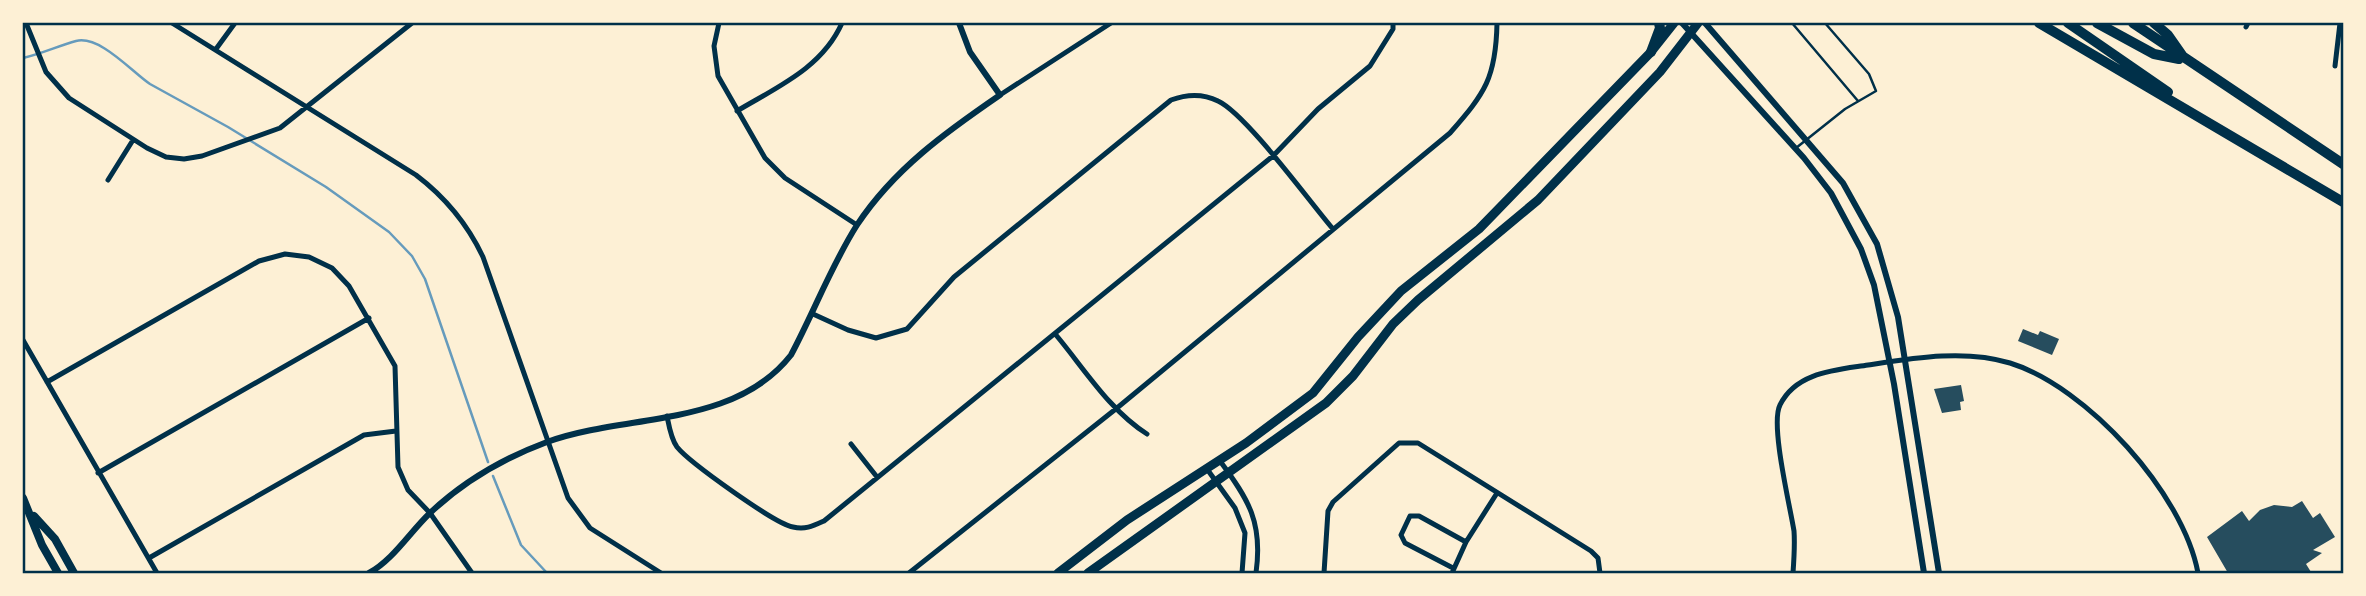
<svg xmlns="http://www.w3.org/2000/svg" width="2366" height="596" font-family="Inter,sans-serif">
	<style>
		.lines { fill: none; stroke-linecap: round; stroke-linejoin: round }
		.stream { stroke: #669bbc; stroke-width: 2.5 }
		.building { fill: #264d5e }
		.service { stroke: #003049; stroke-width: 2.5 }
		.minor { stroke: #003049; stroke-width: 5 }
		.tertiary { stroke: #003049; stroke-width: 6 }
		.primary { stroke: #003049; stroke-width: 8 }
		.trunk { stroke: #003049; stroke-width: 9 }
		.motorway { stroke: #003049; stroke-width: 10 }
		.neatline { fill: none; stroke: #003049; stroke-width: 2.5 }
	</style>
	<rect width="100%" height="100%" fill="#fdf0d5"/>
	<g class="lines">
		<path class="stream" d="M23 58C41 54 58 46 76 41 100 35 132 72 150 84L228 127 326 187 389 232 412 256 425 279 488 462
			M493 476 521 545 547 573"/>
	</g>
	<path class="building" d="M2023 329 2038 335 2040 331 2059 339 2052 355 2018 341Z
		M1961 385 1964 401 1960 402 1961 410 1942 413 1934 389Z
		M2302 501 2313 518 2320 513 2335 537 2313 550 2322 553 2306 564 2311 572 2228 573 2207 537 2242 511 2249 521 2260 510 2274 505 2292 507Z"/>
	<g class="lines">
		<path class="service" d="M1792 23 1858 101
			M1796 148 1845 109 1876 91 1869 74 1825 23"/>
		<path class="minor" d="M26 23 46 72 69 98 147 148 166 157 184 159 202 156 280 128 412 23
			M172 23 416 175C445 197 467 223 483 257L568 498 590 528 661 573
			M719 23 714 46 718 76 765 158 785 178 857 225
			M2246 27 2248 23
			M216 49 235 23
			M2335 66 2340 23
			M1000 95 1111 23
			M737 111C777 87 822 68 842 23
			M108 180 133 140
			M813 314 848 330 876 338 907 329 954 277 1171 100C1187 94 1202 93 1218 101 1246 114 1309 201 1333 229
			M1056 335C1083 367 1110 411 1147 434
			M23 340 157 573
			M47 382 259 261 285 254 309 257 332 268 349 286 395 366 398 467 408 490 430 513 472 573
			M667 416C669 426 671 439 677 447 689 462 775 524 793 527 805 530 813 526 824 521L1273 156 1318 109 1370 66 1393 29V23
			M851 444 877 477
			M1220 461C1249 500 1263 523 1256 573
			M1207 469 1235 508 1245 533 1242 573
			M98 473 369 318
			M149 558 364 435 396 431
			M1453 568 1405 543 1401 535 1410 516H1419L1466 542
			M909 573 1117 408 1450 133C1485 93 1496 78 1497 23
			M1324 573 1328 511 1333 502 1399 443H1418L1591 551 1598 558 1600 573
			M1452 573 1466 542 1497 493
			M1793 573C1794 559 1795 545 1794 531 1790 506 1770 424 1780 405 1796 372 1836 370 1868 365 1913 358 1965 349 2010 363 2087 387 2183 493 2198 573"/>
		<path class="tertiary" d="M1682 23 1804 158 1831 193 1861 249 1874 285 1894 384 1924 573
			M1705 23 1843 183 1877 244 1898 317 1939 573
			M369 573C393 560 410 532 430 513 463 482 504 458 547 442 627 413 734 428 791 355 814 312 831 266 857 225 894 169 946 132 1000 95L970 52 959 23"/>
		<path class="primary" d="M23 498 42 545 58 573
			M34 516 55 539 74 573"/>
		<path class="trunk" d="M1058 573 1127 520 1246 443 1313 393 1358 337 1401 291 1479 229 1651 52 1674 23
			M1088 573 1326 403 1353 376 1393 324 1418 300 1538 200 1660 72 1698 23"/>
		<path class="motorway" d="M2039 23 2343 202
			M2068 23 2168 92
			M2097 23 2154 54 2179 59
			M2133 23 2343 164
			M2154 23 2168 35 2182 55
			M1651 52 1660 28 1659 23"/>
	</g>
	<rect width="2366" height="596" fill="none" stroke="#fdf0d5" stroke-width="49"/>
	<rect x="24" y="24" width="2318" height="548" class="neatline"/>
</svg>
